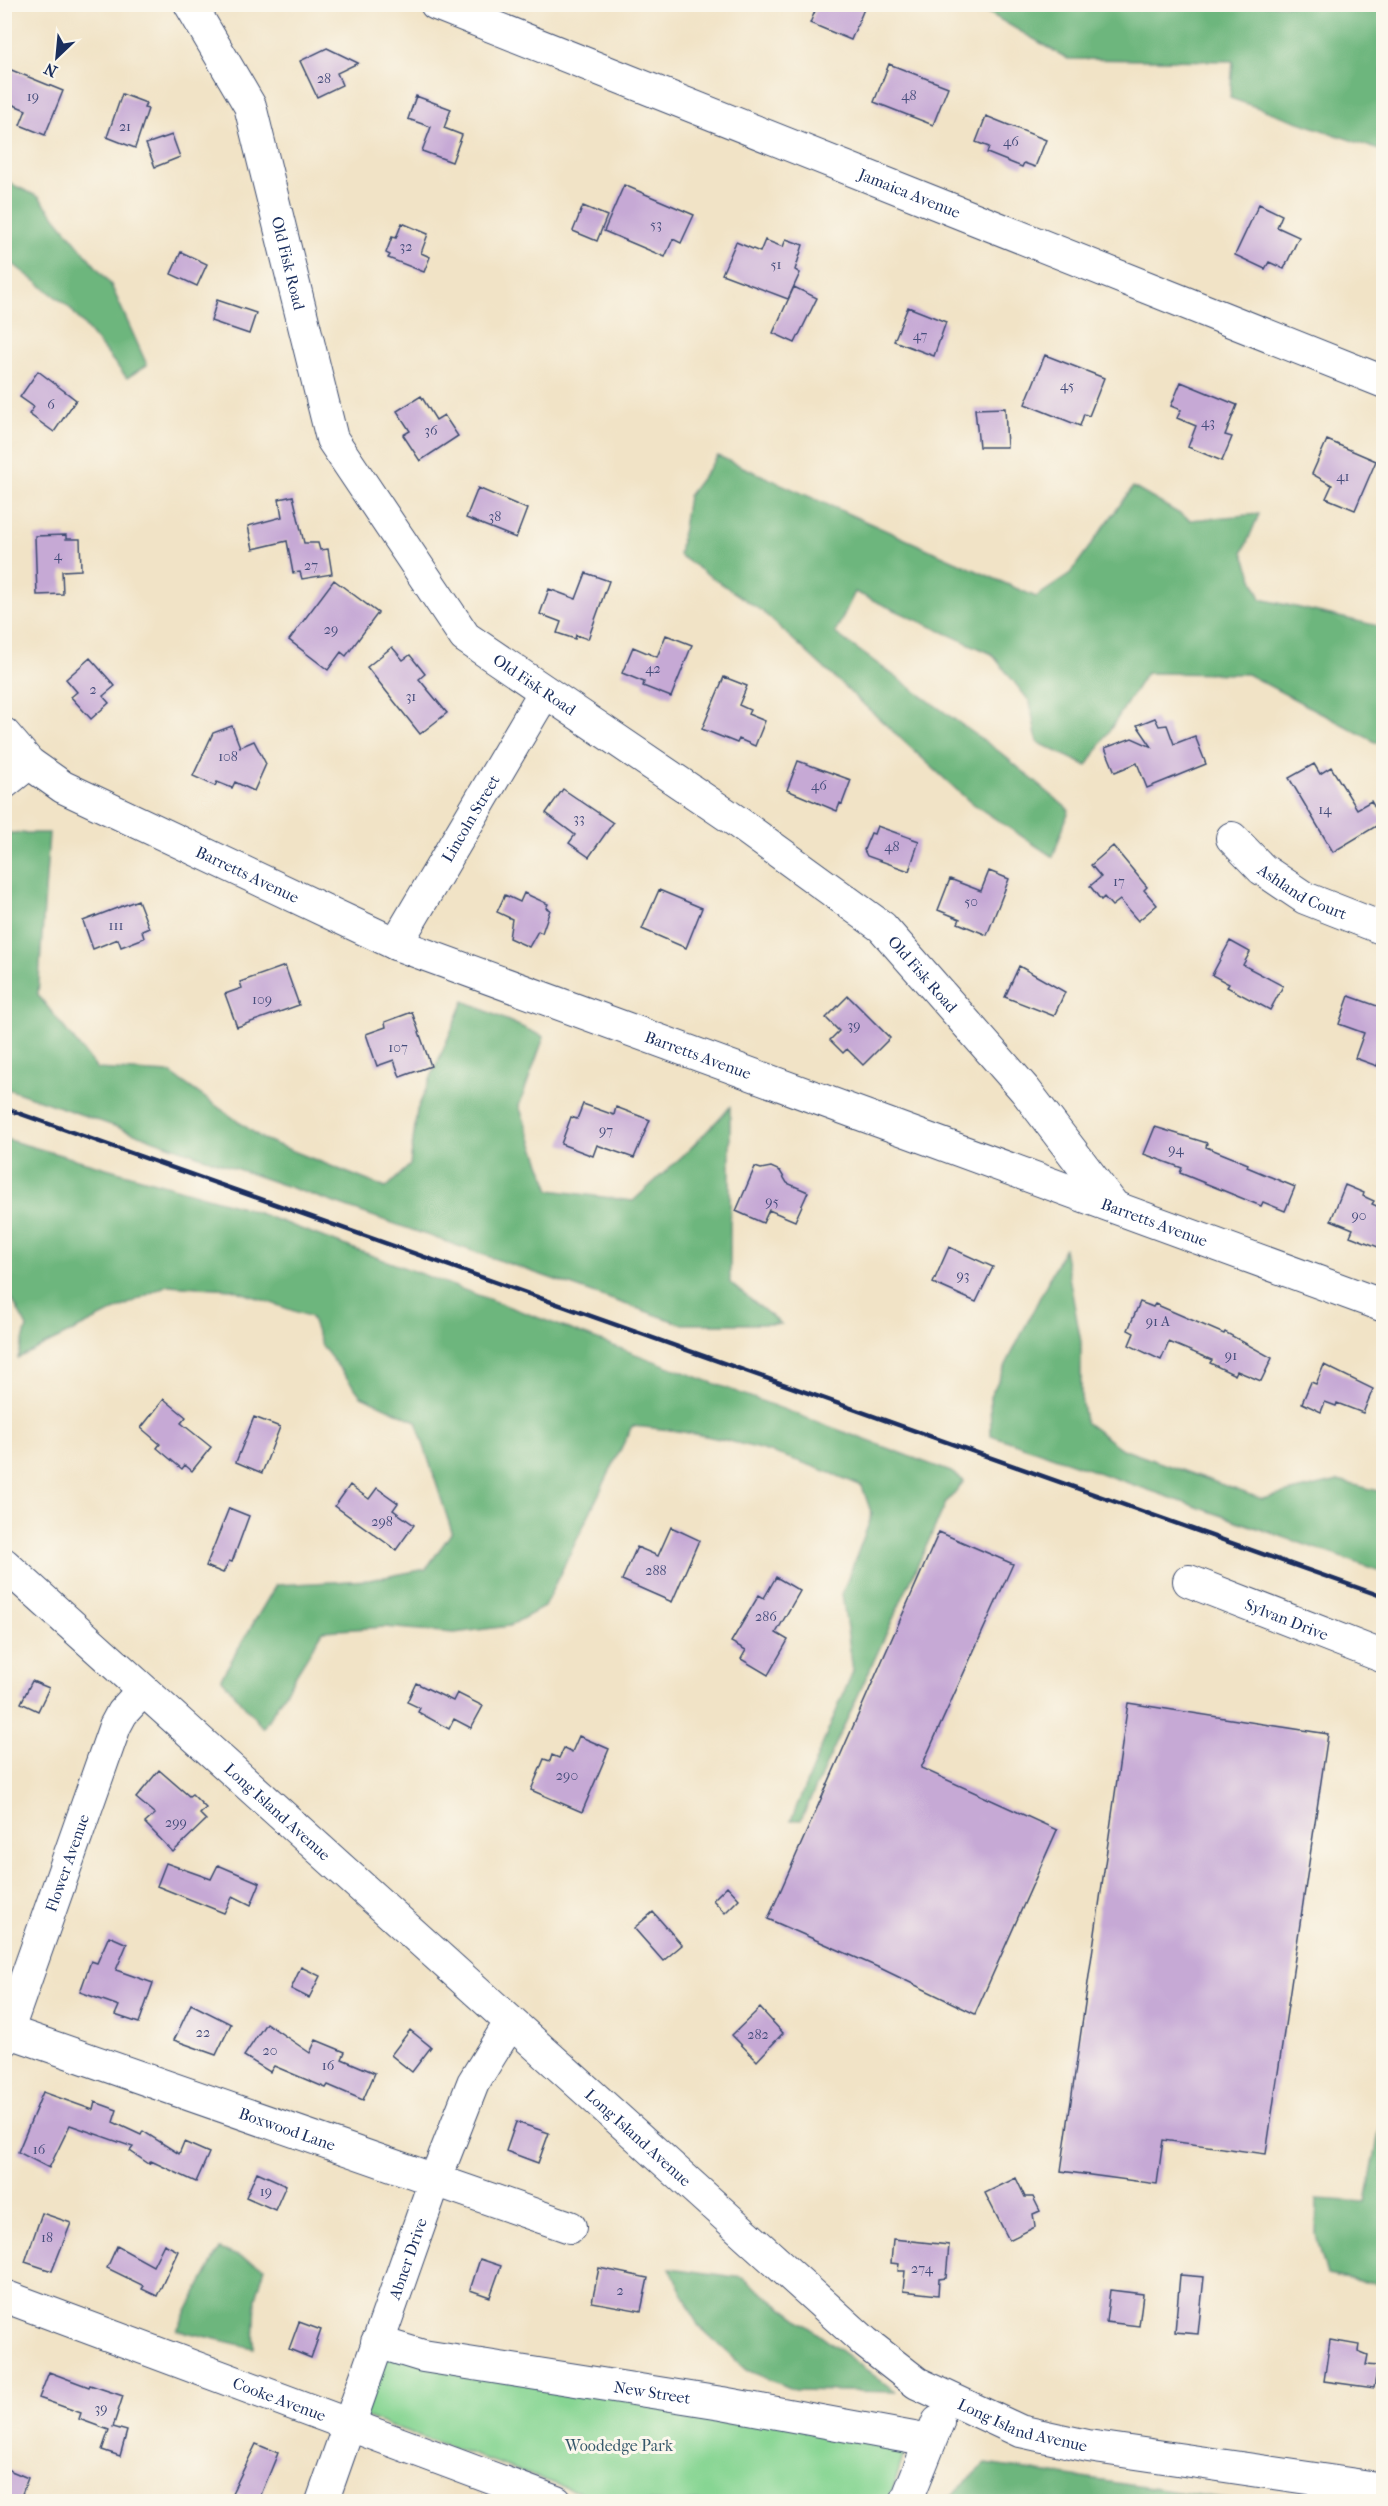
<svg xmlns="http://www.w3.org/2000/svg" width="1388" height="2506" font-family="'IM FELL French Canon',serif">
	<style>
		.green { fill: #87d593; stroke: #518278; stroke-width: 1.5 }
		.forest { fill: #6db67d; stroke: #44726e; stroke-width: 1.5 }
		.building { fill: #c6a9d5 }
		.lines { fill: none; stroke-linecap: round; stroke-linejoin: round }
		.minor-casing { stroke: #3b4a6e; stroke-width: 34 }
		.minor { stroke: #fff; stroke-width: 32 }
		.rail { stroke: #1b2f5e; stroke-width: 4.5 }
		.labels { text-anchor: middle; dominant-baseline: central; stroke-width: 6; stroke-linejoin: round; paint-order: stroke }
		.number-label { font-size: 14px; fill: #464e7c }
		.street-label { font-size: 16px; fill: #1b2f5e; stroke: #fbf7ec }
		.park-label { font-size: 16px; fill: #36586b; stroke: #fbf7ec }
	</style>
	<rect width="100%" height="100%" fill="#fbf7ec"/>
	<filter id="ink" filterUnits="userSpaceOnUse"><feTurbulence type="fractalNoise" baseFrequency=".0167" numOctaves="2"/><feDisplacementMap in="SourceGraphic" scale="12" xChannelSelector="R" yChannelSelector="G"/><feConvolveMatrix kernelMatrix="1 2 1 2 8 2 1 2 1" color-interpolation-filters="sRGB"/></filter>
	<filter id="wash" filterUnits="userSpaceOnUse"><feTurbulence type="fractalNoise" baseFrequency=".008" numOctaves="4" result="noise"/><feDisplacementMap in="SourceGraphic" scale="24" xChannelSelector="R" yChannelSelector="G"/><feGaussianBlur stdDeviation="1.35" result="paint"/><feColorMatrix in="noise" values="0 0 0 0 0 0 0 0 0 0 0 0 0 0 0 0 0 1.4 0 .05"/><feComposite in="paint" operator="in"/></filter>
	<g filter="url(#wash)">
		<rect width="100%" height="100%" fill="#f1e3c6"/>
		<path class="green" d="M387 2349 909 2438 889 2501 607 2502 360 2415Z"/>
		<path class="forest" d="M975 5H1371L1383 9 1382 151 1230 98 1233 61 1068 59Z
			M5 181 39 197 111 285 147 365 127 378 69 307 5 258Z
			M718 456 1036 597 1069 575 1133 487 1190 520 1259 514 1243 552 1261 599 1383 627V746L1247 674 1146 673 1087 766 1037 742 1030 702 992 654 855 592 835 633 1001 753 1069 810 1053 857 970 802 763 612 679 555 688 496Z
			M8 833H49L38 995 97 1069 170 1073 263 1139 386 1188 410 1165 417 1110 464 1001 544 1037 519 1106 550 1190 633 1201 689 1150 730 1107V1283L781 1324H682L5 1088 4 842Z
			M5 1139 242 1207 951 1472 964 1481 946 1503 801 1820H791L853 1671 842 1594 872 1515 862 1486C789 1454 712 1432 632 1426L544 1607 509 1626 454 1633 385 1627 323 1631 263 1728 221 1678 276 1585 369 1580 426 1569 452 1532 416 1421 361 1396 322 1346 311 1317 232 1289 167 1285 18 1358 27 1327 5 1286Z
			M1064 1249 1081 1342V1397L1085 1422 1122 1449 1262 1499 1338 1481 1383 1492V1572L991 1435 990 1397Z
			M1383 2111V2285L1327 2275 1316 2234 1317 2199 1366 2202Z
			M220 2249 265 2267 256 2298 254 2348 177 2330Z
			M670 2268 743 2278 896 2392 795 2390 747 2370 698 2325Z
			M986 2464 1241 2501H944Z"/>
		<g id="blocks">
			<path class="building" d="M818 4H866L851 40 810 23Z
				M327 48 358 63 337 73 342 85 317 97 300 61Z
				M889 64 948 87 933 125 874 102Z
				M4 67 63 91 45 135 20 125 26 110 4 101Z
				M122 94 146 103 144 108 148 109 135 148 107 137Z
				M416 96 451 109 444 128 462 135 452 162 422 151 431 127 408 119Z
				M986 116 1046 140 1035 167 1024 163 1022 167 987 153 989 147 976 142Z
				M172 135 180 157 155 167 146 144Z
				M624 185 694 215 681 243 673 239 665 257 604 231Z
				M1259 204 1282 215 1277 227 1299 237 1284 269 1269 262 1265 269 1235 255Z
				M583 206 607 216 597 241 573 231Z
				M402 223 428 234 421 253 430 257 424 272 388 258 390 255 386 253 392 237 396 238Z
				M786 239 803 245 795 270 800 273 788 299 722 274 736 242 760 252 765 240 783 247Z
				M181 252 207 264 197 286 171 274Z
				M794 287 817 298 795 343 773 333Z
				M217 300 256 313 249 334 211 321Z
				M908 307 946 322 934 356 894 341Z
				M1045 355 1104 378 1089 416 1084 414 1080 426 1025 404Z
				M38 371 76 400 54 432 29 414 34 407 20 397Z
				M1181 382 1237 405 1225 435 1232 437 1222 461 1188 447 1196 426 1177 418 1181 410 1171 406Z
				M421 396 436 420 444 415 458 436 420 461 403 435 410 431 397 411Z
				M1005 408 1007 447H979L975 409Z
				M1327 440 1376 461 1355 510 1326 498 1332 485 1312 474Z
				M478 488 527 509 516 538 466 518Z
				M293 496 304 543H318L320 550 328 549 332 574 302 579 300 572 293 573 287 541 253 549 248 526 282 517 279 499Z
				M66 535V539H80L81 570 62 571 63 594 37 595 35 536Z
				M586 573 609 581 588 639 576 635 575 639 557 633 561 622 540 614 549 589 576 599Z
				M334 580 378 613 346 656 341 652 328 670 289 640Z
				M666 635 692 645 671 697 643 686 644 682 622 673 633 647 657 657Z
				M392 647 403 660 410 655 425 674 419 679 447 713 420 734 367 667Z
				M90 658 115 686 103 696 109 703 91 719 71 697 77 692 66 679Z
				M724 677 747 686 739 705 750 710 748 714 765 721 755 746 739 739 737 743 702 729Z
				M1155 718 1159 726 1167 725 1174 744 1195 736 1206 764 1147 788 1137 763 1115 772 1105 748 1132 738 1152 747 1137 725Z
				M232 726 240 747 254 741 266 764 254 791 235 782 232 788 217 782 215 786 193 776 213 733Z
				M798 761 851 780 842 804 840 803 837 811 787 790Z
				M1314 764 1320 774 1331 767 1357 809 1371 801 1383 822 1333 852 1289 778Z
				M563 789 613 823 589 857 569 843 575 835 546 813Z
				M877 826 919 841 909 871 867 856 864 850 871 833 874 834Z
				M1113 846 1147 887 1144 890 1157 905 1138 921 1120 900 1112 906 1104 897 1101 900 1090 886 1101 877 1091 865Z
				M989 871 1009 879 987 935 958 923 960 919 938 910 950 879 981 891Z
				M659 890 702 908 686 948 642 929Z
				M524 893 548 904 546 908 550 910 542 933 538 931 529 947 509 938 512 919 497 912 505 895 520 902Z
				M138 900 149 928 142 931 144 938 121 947 118 939 93 949 83 921Z
				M1230 941 1250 952 1243 965 1283 986 1270 1010 1227 987 1229 984 1212 975Z
				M285 966 299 1005 237 1027 225 994 242 988 240 982Z
				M1019 966 1065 992 1054 1016 1005 997Z
				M848 996 890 1038 863 1065 847 1049 843 1053 830 1040 839 1031 826 1018Z
				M1349 996 1383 1008V1048L1377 1066 1355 1058 1364 1033 1339 1024Z
				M412 1012 431 1066 400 1077 394 1060 377 1066 366 1034 386 1027 385 1022Z
				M583 1104 614 1115 616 1107 650 1120 634 1158 597 1145 593 1156 561 1144 571 1117 577 1119Z
				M1155 1127 1207 1143 1206 1147 1248 1164 1247 1167 1295 1187 1285 1211 1263 1202 1261 1206 1222 1190 1180 1173 1182 1168 1144 1154Z
				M755 1167 761 1169 771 1167 780 1171 787 1183 808 1192 795 1221 769 1210 763 1223 736 1211Z
				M1345 1185 1364 1193 1363 1196 1374 1201 1372 1204 1383 1209V1249L1350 1236 1353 1229 1331 1220Z
				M949 1247 993 1267 976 1302 933 1283Z
				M1140 1302 1153 1307 1155 1304 1224 1334 1225 1332 1272 1358 1261 1381 1237 1371 1235 1375 1210 1363 1212 1360 1169 1342 1161 1360 1129 1345 1134 1333 1128 1330Z
				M1324 1365 1373 1389 1363 1413 1337 1403 1336 1406 1325 1402 1321 1412 1302 1403 1311 1382 1316 1384Z
				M164 1399 186 1417 181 1423 211 1447 192 1471 185 1465 182 1469 157 1448 160 1444 141 1428Z
				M254 1417 280 1427 262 1473 236 1462Z
				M350 1485 369 1499 377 1488 398 1503 393 1510 414 1525 396 1550 335 1506Z
				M229 1508 249 1516 232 1562 229 1561 223 1573 206 1566Z
				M671 1527 699 1540 672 1602 622 1580 637 1547 658 1556Z
				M939 1532 1013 1564 921 1768 1057 1830 975 2014 882 1969 768 1919Z
				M776 1577 800 1591 776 1633 788 1640 768 1675 741 1659 746 1650 731 1642 759 1595 764 1598Z
				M32 1681 49 1688 38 1711 21 1703Z
				M416 1683 453 1701 457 1693 483 1706 471 1728 454 1719 449 1729 418 1712 420 1708 407 1702Z
				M1128 1703 1328 1734 1266 2154 1163 2140 1157 2184 1061 2171Z
				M579 1736 609 1749 582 1812 531 1790 544 1759 550 1761 552 1755 559 1758 564 1748 572 1752Z
				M159 1770 189 1796 192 1794 206 1808 200 1814 206 1820 173 1852 145 1823 155 1814 136 1798Z
				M166 1863 211 1879 218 1865 260 1883 251 1905 233 1896 224 1913 157 1886Z
				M727 1886 739 1899 725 1913 713 1900Z
				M653 1912 682 1945 663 1961 634 1928Z
				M109 1936 127 1944 116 1970 153 1983 139 2023 115 2015 119 2006 80 1992 91 1961 97 1963Z
				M301 1967 320 1976 309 1998 291 1989Z
				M191 2004 231 2024 216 2055 174 2040Z
				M760 2008 783 2033 757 2061 732 2035Z
				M266 2023 310 2053 316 2040 345 2052 342 2059 375 2073 363 2100 328 2085 326 2088 274 2066 270 2072 244 2056Z
				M410 2030 431 2047 412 2072 391 2055Z
				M43 2092 93 2110 95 2102 117 2110 113 2122 141 2135 143 2131 179 2154 184 2142 209 2153 196 2182 151 2161 149 2164 130 2151 133 2147 70 2125 49 2168 18 2152Z
				M516 2122 549 2133 538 2163 506 2151Z
				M257 2172 286 2185 275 2210 246 2197Z
				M1016 2178 1025 2197H1033L1040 2211 1033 2214 1035 2227 1009 2240 985 2193Z
				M42 2213 71 2223 52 2271 25 2262Z
				M893 2239 949 2245 946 2278 939 2279 938 2295 903 2291 905 2271H898L899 2264 891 2263Z
				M164 2244 178 2251 157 2296 142 2289 144 2286 107 2268 117 2246 153 2266Z
				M480 2259 501 2266 490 2297 470 2290Z
				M599 2268 648 2278 641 2311 592 2302Z
				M1180 2275 1204 2277 1198 2334 1175 2332Z
				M1110 2290 1143 2294 1139 2326 1106 2322Z
				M299 2322 321 2330 311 2358 289 2349Z
				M1330 2340 1359 2345 1358 2351 1368 2355 1366 2365 1378 2366 1374 2388 1324 2381Z
				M49 2372 89 2387 90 2385 123 2396 113 2427 127 2431 120 2456 102 2450 109 2430 79 2419 81 2413 39 2398Z
				M256 2444 278 2453 258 2502 232 2493Z
				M4 2468 28 2478 19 2502H4Z"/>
		</g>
	</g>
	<g filter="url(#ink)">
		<use href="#blocks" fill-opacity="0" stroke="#3b4a6e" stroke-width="1.5"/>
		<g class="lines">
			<g class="minor-casing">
				<g id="minor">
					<path id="s1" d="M190 4 250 106 332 439 465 637 736 821 882 927 1025 1090 1112 1204"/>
					<path id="s2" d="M436 4 1384 382"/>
					<path id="s3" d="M4 734 29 763 63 787 396 944 1384 1306"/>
					<path d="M4 783 29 763"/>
					<path id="s4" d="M1232 838 1262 869 1305 898 1384 929"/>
					<path id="s5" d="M396 944 544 693"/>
					<path id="s6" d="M4 1564 866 2343 917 2383 1020 2431 1088 2446 1384 2489"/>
					<path id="s7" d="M1189 1581 1384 1657"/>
					<path id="s8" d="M4 2030 570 2227"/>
					<path id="s9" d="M4 2041 115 1726 122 1713 142 1691"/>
					<path id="s10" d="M4 2296 556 2502"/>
					<path id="s11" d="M377 2342 423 2356 722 2403 930 2441"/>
					<path id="s12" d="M322 2502 435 2180 473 2083 510 2023"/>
					<path d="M906 2502 938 2422"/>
				</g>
			</g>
			<use href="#minor" class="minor"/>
			<path class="rail" d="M4 1108 1384 1597"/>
		</g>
	</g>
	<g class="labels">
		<g class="number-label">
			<text x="324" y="78">28</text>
			<text x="909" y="95">48</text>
			<text x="33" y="96">19</text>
			<text x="125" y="126">21</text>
			<text x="1011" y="141">46</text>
			<text x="656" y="224">53</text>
			<text x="406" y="246">32</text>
			<text x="776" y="264">51</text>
			<text x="920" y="335">47</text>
			<text x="1067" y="385">45</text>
			<text x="51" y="404">6</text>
			<text x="1208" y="422">43</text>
			<text x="431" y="430">36</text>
			<text x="1343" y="476">41</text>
			<text x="495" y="516">38</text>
			<text x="58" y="555">4</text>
			<text x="311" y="565">27</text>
			<text x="331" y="629">29</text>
			<text x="653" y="668">42</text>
			<text x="93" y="689">2</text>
			<text x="411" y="696">31</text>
			<text x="228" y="756">108</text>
			<text x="819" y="785">46</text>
			<text x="1325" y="809">14</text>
			<text x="579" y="818">33</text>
			<text x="892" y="846">48</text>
			<text x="1119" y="881">17</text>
			<text x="971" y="901">50</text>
			<text x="116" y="925">111</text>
			<text x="262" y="999">109</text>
			<text x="854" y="1025">39</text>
			<text x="398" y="1047">107</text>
			<text x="606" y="1130">97</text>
			<text x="1176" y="1149">94</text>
			<text x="772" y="1201">95</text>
			<text x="1359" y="1215">90</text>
			<text x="963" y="1275">93</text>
			<text x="1158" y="1321">91 A</text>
			<text x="1231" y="1355">91</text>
			<text x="382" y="1521">298</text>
			<text x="656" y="1570">288</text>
			<text x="766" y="1616">286</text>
			<text x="567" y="1775">290</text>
			<text x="176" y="1822">299</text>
			<text x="203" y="2032">22</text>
			<text x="758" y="2034">282</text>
			<text x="270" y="2050">20</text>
			<text x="328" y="2065">16</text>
			<text x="39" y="2149">16</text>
			<text x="266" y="2191">19</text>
			<text x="47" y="2237">18</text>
			<text x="922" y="2268">274</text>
			<text x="620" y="2290">2</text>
			<text x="101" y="2408">39</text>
		</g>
		<g class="street-label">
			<text stroke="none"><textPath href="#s2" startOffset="510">Jamaica Avenue</textPath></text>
			<text stroke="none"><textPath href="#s1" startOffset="280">Old Fisk Road</textPath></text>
			<text stroke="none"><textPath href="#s1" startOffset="784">Old Fisk Road</textPath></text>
			<text stroke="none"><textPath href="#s5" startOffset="146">Lincoln Street</textPath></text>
			<text stroke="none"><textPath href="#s3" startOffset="284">Barretts Avenue</textPath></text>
			<text stroke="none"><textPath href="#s4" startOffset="90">Ashland Court</textPath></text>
			<text stroke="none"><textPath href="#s1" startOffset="1270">Old Fisk Road</textPath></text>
			<text stroke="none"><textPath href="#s3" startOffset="770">Barretts Avenue</textPath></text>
			<text stroke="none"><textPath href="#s3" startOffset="1256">Barretts Avenue</textPath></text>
			<text stroke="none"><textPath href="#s7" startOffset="105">Sylvan Drive</textPath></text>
			<text stroke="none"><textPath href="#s6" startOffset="369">Long Island Avenue</textPath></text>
			<text stroke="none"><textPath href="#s9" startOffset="189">Flower Avenue</textPath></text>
			<text stroke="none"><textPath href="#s8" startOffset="300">Boxwood Lane</textPath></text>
			<text stroke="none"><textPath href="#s6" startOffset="855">Long Island Avenue</textPath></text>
			<text stroke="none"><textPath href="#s12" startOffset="258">Abner Drive</textPath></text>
			<text stroke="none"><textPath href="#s11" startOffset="280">New Street</textPath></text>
			<text stroke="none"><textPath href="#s10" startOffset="294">Cooke Avenue</textPath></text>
			<text stroke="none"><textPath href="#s6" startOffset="1341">Long Island Avenue</textPath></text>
		</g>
		<g class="park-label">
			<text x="619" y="2445">Woodedge Park</text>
		</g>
	</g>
	<rect width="1388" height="2506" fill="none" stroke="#fbf7ec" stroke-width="24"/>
	<g transform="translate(57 57) rotate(206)" stroke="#fbf7ec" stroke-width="4.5" paint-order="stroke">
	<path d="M0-4.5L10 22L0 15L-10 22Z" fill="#1b2f5e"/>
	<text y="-9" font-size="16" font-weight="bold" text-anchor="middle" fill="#1b2f5e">N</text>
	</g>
</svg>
